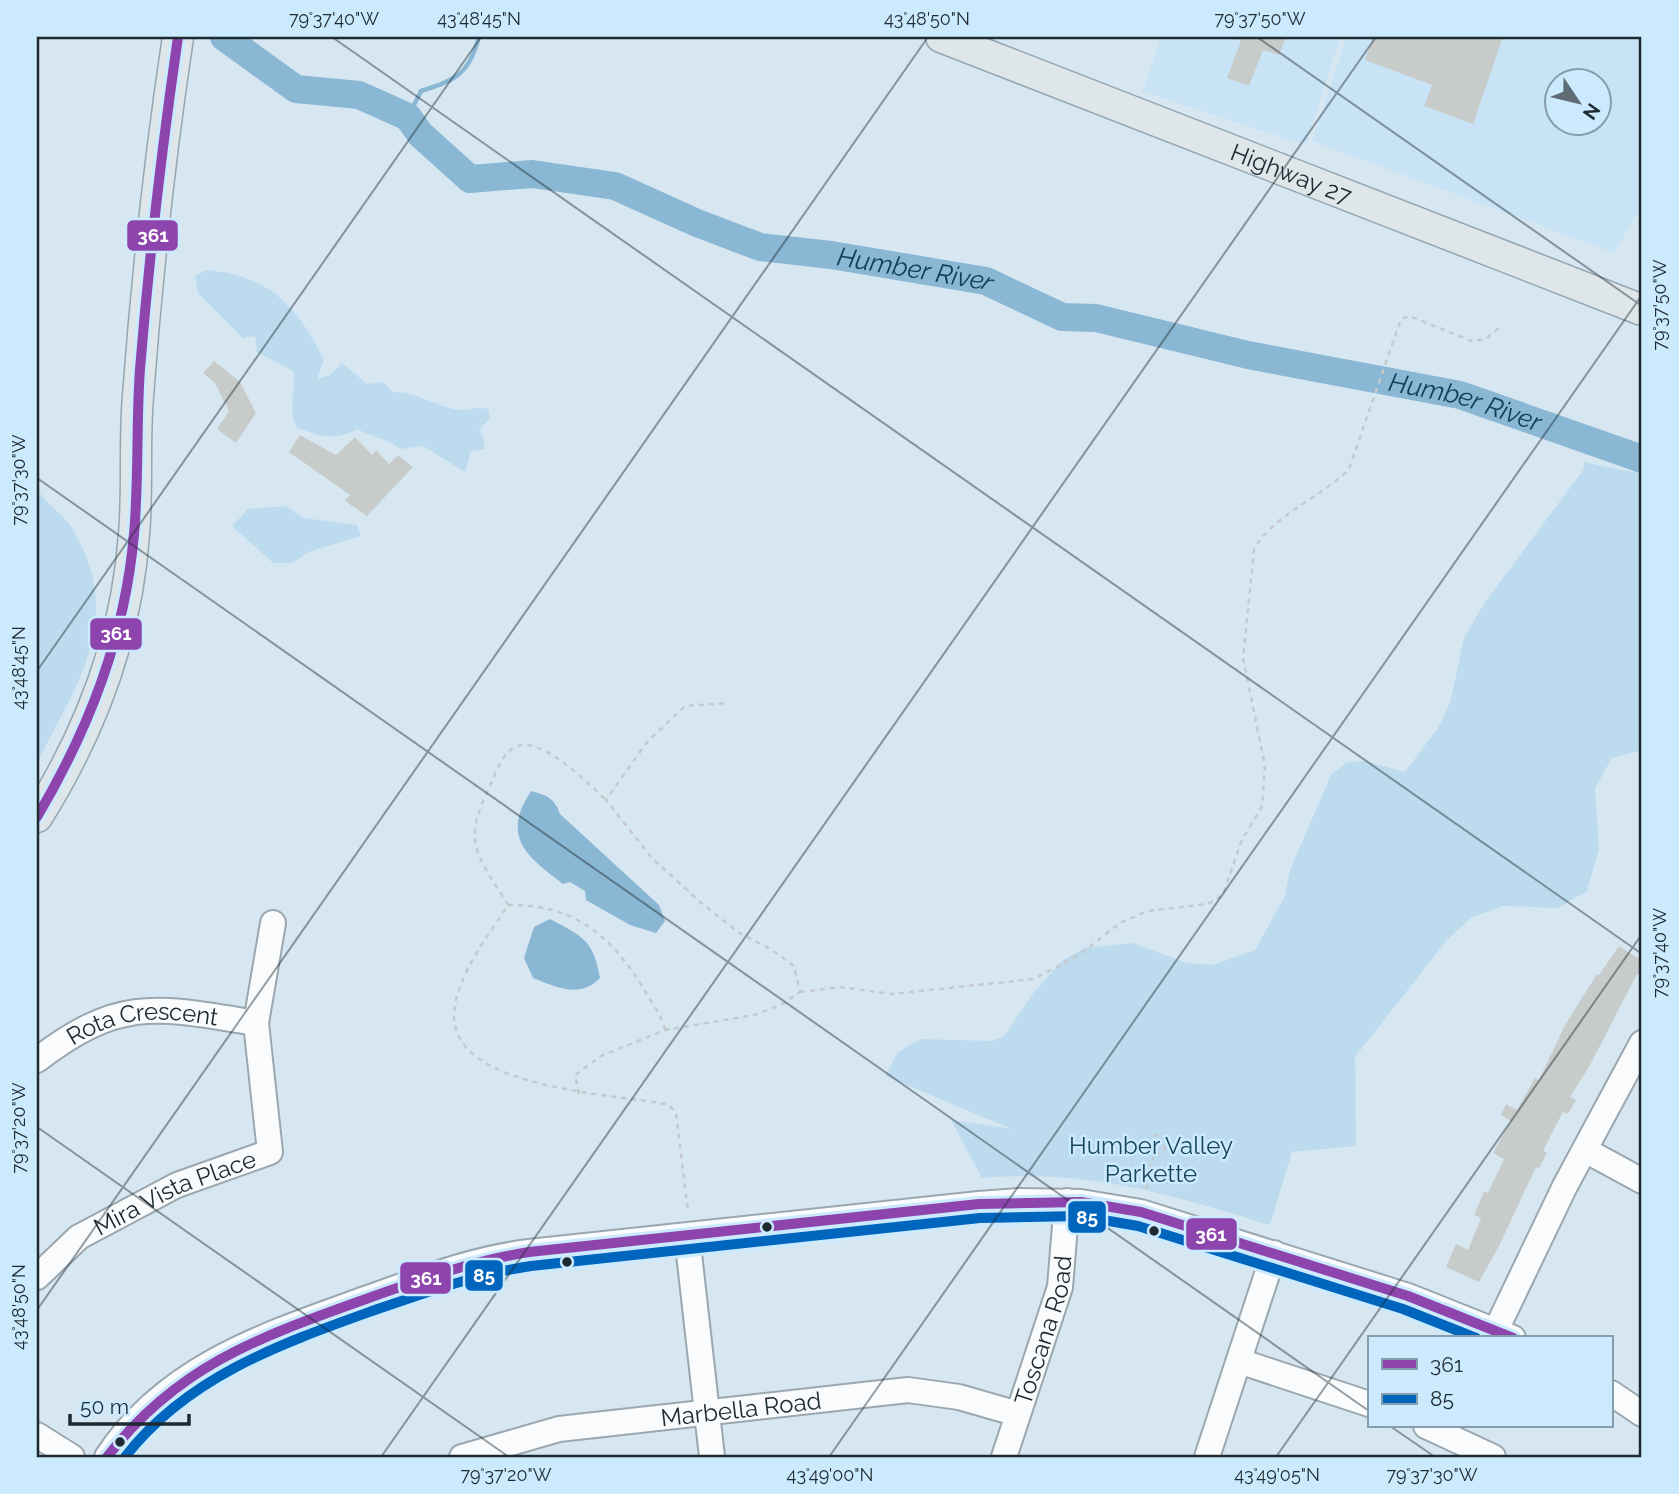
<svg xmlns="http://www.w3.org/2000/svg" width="1679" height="1494" font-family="Raleway,sans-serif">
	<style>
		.built { fill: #c8e3f5; fill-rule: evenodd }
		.green { fill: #bddbee }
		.water { fill: #8ab7d3 }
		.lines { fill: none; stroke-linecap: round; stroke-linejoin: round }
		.stream { stroke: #8ab7d3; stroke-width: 4.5 }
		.river { stroke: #8ab7d3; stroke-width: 28 }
		.building { fill: #c7cccb }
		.minor-casing { stroke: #9aa7af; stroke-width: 28 }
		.major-casing { stroke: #93a6b1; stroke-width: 33 }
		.path { stroke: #c4c9cc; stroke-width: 2.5; stroke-dasharray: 5 5; stroke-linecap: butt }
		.minor { stroke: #f9fbfd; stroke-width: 24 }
		.major { stroke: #dee6ea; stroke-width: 30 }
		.bus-1-casing { stroke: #cceafd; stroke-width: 16 }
		.bus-2-casing { stroke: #cceafd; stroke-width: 16 }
		.bus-1 { stroke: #8e44ad; stroke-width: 10 }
		.bus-2 { stroke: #0065bd; stroke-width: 10 }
		.ticks { fill: none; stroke: #1e2a31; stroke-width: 2; stroke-opacity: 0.45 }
		.bus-dot { fill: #1e2a31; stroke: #cceafd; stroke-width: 2.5 }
		.labels { text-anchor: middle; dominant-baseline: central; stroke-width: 5; stroke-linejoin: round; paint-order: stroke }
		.street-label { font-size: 24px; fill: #1e2a31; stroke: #cceafd }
		.park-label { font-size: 24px; fill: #17465f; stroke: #cceafd }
		.water-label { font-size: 26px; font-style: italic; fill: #11415a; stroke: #cceafd }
		.line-badge { stroke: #cceafd; stroke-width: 2.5 }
		.badge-label { font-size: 19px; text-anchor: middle; font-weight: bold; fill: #fff }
		.neatline { fill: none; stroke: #1e2a31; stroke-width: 2.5 }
		.ticks-label { font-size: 18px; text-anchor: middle; fill: #1e2a31 }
	</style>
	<rect width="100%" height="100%" fill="#d7e7f2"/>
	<path class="built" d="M1161 37H1340L1306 145 1143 91Z
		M1347 37H1642V213L1636 215 1614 253 1312 141ZM1556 80H1598V122H1556Z"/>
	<path class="green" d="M206 270C269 275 297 306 324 360L317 379 330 375 342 363 367 384 383 382 393 392C417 391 436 407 460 410 469 411 477 406 488 409L490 418 479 430 483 435 485 449 471 451 465 472 423 446 400 449C387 438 372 437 357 429 335 442 318 436 296 427 288 409 296 391 293 371L257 352 255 336 243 338 198 293 195 276Z
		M1584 462 1642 474V750L1612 758 1595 788 1599 849 1587 891 1558 908 1503 906 1471 918 1447 940 1355 1057 1356 1146 1292 1152 1270 1225C1169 1194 1090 1169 982 1178L951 1120 1012 1129 885 1076 898 1052 920 1039 992 1041 1004 1036 1034 992 1062 961 1084 948 1132 943 1187 963 1213 965 1255 950 1285 896 1290 870 1331 775 1347 762 1365 761 1405 772 1438 728 1450 703 1464 638 1485 602 1584 469Z
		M37 488C45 504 63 513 72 528 126 618 78 682 37 763Z
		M285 506 304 518 357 525 361 536 311 551 292 563H273L232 526 248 509Z"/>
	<path class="water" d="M531 791C546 795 555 798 560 814L659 905 665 921 656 933 630 925 586 900 585 891 570 882 563 884C526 856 501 837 531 791Z
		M550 919C583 937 593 939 600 978 580 999 556 987 533 978L524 958 534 927Z"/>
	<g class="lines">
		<path class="stream" d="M408 117 421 91C456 80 469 74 479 37"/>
		<path class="river" id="s1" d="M224 37 296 89 359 95 408 117 420 134 470 179 532 174 615 186 697 223 760 247 831 255 986 281 1062 317 1096 318 1248 355 1460 395 1642 459"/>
	</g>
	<path class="building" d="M1233 37H1286L1279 55 1263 50 1249 86 1227 78 1241 41Z
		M1373 37H1503L1473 124 1424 106 1432 85 1365 60Z
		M214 361 240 382 256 413 236 443 217 429 229 411 215 383 203 373Z
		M300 435 336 455 355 437 372 455 376 450 389 464 398 455 413 467 367 516 345 501 350 495 289 452Z
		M1619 946 1642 961V977L1637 974 1589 1067 1570 1097 1576 1100 1568 1114 1563 1112 1552 1133 1543 1151 1547 1153 1539 1168 1536 1167 1499 1246 1479 1282 1446 1267 1456 1244 1468 1250 1481 1218 1474 1215 1484 1191 1488 1193 1504 1159 1493 1153 1511 1121 1501 1115 1506 1104 1517 1110 1535 1078 1539 1080 1565 1025 1597 974 1599 975Z"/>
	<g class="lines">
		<g class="minor-casing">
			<g id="minor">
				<path id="s2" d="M37 1060C120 996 158 1007 256 1023"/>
				<path d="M1585 1150 1642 1181"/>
				<path d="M687 1236 712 1457"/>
				<path id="s3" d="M37 1277 79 1237 177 1185 270 1152 256 1023 273 923"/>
				<path d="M1496 1330 1565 1186 1642 1043"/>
				<path d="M1239 1361 1369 1404"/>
				<path d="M1611 1393 1642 1414"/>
				<path d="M1426 1426 1493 1457"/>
				<path d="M37 1435 72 1457"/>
				<path d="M107 1457C167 1366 268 1334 365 1299 419 1280 471 1259 529 1252L979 1204 1019 1201 1081 1202 1141 1212 1408 1296 1513 1338"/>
				<path id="s4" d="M462 1457 559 1429 908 1390 959 1397 1018 1414"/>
				<path id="s5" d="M1004 1457 1060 1287 1067 1201"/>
				<path d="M1207 1457 1274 1253"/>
			</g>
		</g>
		<g class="major-casing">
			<g id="major">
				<path id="s6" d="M941 37 1642 310"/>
				<path d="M37 817C91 731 127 636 134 534 138 488 134 442 138 396 147 275 160 156 178 37"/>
			</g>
		</g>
		<path class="path" d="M508 905C497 886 476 860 475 838 473 819 485 798 492 781 498 768 505 747 522 745 547 742 589 784 606 800
			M800 992 840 987 891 994 1034 979 1079 955 1120 923 1147 911 1208 904 1223 895 1241 842 1262 806 1265 766 1243 658 1254 550C1270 517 1322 497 1349 469L1401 319 1409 316 1472 341 1486 339 1502 325
			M665 1030C662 1016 652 1003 645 991 612 936 575 904 508 905 489 935 461 970 455 1005 439 1091 618 1093 669 1105L676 1113 688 1212
			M579 1094 575 1075 601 1056 665 1030 754 1015 781 1005 800 992 794 966 772 950 738 932 700 902 652 858 606 800 647 742 685 706 727 703
			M1148 1144a9 9 0 1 1 18 0a9 9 0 1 1-18 0Z
			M1146 1189 1154 1153"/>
		<use href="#minor" class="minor"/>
		<use href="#major" class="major"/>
		<g class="bus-1-casing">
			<path id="bus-1" d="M37 817C89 729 125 637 134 534 139 479 136 424 140 369 149 258 162 147 178 37
				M107 1457C178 1365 260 1337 366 1299 419 1280 472 1261 529 1252L979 1204 1081 1202 1141 1212 1408 1296 1513 1338"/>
		</g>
		<g class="bus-2-casing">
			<path id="bus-2" d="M125 1457C187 1377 280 1344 372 1311 425 1293 476 1274 531 1266L980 1218 1080 1216 1138 1226 1403 1309 1476 1338"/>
		</g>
		<use href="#bus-1" class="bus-1"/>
		<use href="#bus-2" class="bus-2"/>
	</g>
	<path class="ticks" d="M332 37 1642 954M1257 37 1642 306M37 478 1369 1411M37 671 481 37M37 1127 509 1457M37 1310 928 37M1390 1426 1435 1457M381 1457 1376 37M829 1457 1642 295M1276 1457 1642 934"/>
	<g class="bus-dot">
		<circle cx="767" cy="1227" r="6"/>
		<circle cx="1154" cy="1231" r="6"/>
		<circle cx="567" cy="1262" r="6"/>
		<circle cx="120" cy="1442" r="6"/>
	</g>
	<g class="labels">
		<g class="street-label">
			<text stroke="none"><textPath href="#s6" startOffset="376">Highway 27</textPath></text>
			<text stroke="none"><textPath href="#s2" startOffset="116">Rota Crescent</textPath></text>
			<text stroke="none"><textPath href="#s3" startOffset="164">Mira Vista Place</textPath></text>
			<text stroke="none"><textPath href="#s5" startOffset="133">Toscana Road</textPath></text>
			<text stroke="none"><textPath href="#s4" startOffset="284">Marbella Road</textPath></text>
		</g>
		<g class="park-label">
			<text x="1151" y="1145">Humber Valley<tspan x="1151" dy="28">Parkette</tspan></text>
		</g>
		<g class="water-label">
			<text stroke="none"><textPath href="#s1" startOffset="754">Humber River</textPath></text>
			<text stroke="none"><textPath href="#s1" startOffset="1323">Humber River</textPath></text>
		</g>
	</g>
	<g class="line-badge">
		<rect x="126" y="219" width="53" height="33" rx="7" fill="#8e44ad"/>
		<rect x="89" y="617" width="54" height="34" rx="7" fill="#8e44ad"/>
		<rect x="1067" y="1200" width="40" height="34" rx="7" fill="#0065bd"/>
		<rect x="1185" y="1217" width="53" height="34" rx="7" fill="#8e44ad"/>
		<rect x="464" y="1259" width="40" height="33" rx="7" fill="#0065bd"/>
		<rect x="399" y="1261" width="53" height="34" rx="7" fill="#8e44ad"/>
	</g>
	<g class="badge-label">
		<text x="153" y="242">361</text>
		<text x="116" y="640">361</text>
		<text x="1087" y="1224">85</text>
		<text x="1211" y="1241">361</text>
		<text x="484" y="1282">85</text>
		<text x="426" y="1285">361</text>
	</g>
	<rect width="1679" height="1494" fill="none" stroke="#cceafd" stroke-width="77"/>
	<rect x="1368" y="1336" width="245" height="91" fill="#cceafd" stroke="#869dab" stroke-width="2"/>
	<rect x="1382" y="1359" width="35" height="10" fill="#8e44ad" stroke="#869dab" stroke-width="2"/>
	<text x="1430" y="1372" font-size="21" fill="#1e2a31">361</text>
	<rect x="1382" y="1394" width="35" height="10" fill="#0065bd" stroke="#869dab" stroke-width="2"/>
	<text x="1430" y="1406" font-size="21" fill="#1e2a31">85</text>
	<g transform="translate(1578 102) rotate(125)"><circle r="33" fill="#cceafd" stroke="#869dab" stroke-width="2"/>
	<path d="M0-5L12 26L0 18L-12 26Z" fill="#5f6c75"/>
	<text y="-10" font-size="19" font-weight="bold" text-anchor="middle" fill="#1e2a31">N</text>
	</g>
	<path d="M70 1414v10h119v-10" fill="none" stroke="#1e2a31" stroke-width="3.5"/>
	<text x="80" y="1414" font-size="21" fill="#1e2a31" stroke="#cceafd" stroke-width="5" paint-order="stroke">50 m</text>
	<rect x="38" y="38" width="1602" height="1418" class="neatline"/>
	<g class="ticks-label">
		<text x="334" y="25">79°37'40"W</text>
		<text x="479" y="25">43°48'45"N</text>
		<text x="927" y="25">43°48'50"N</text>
		<text x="1260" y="25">79°37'50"W</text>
		<text transform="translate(1660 305) rotate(-90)" y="6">79°37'50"W</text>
		<text transform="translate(19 480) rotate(-90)" y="6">79°37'30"W</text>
		<text transform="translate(19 668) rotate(-90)" y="6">43°48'45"N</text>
		<text transform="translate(1660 953) rotate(-90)" y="6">79°37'40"W</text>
		<text transform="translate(19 1128) rotate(-90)" y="6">79°37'20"W</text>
		<text transform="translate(19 1307) rotate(-90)" y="6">43°48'50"N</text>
		<text x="506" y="1481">79°37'20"W</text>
		<text x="830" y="1481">43°49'00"N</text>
		<text x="1277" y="1481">43°49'05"N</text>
		<text x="1432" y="1481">79°37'30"W</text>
	</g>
</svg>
